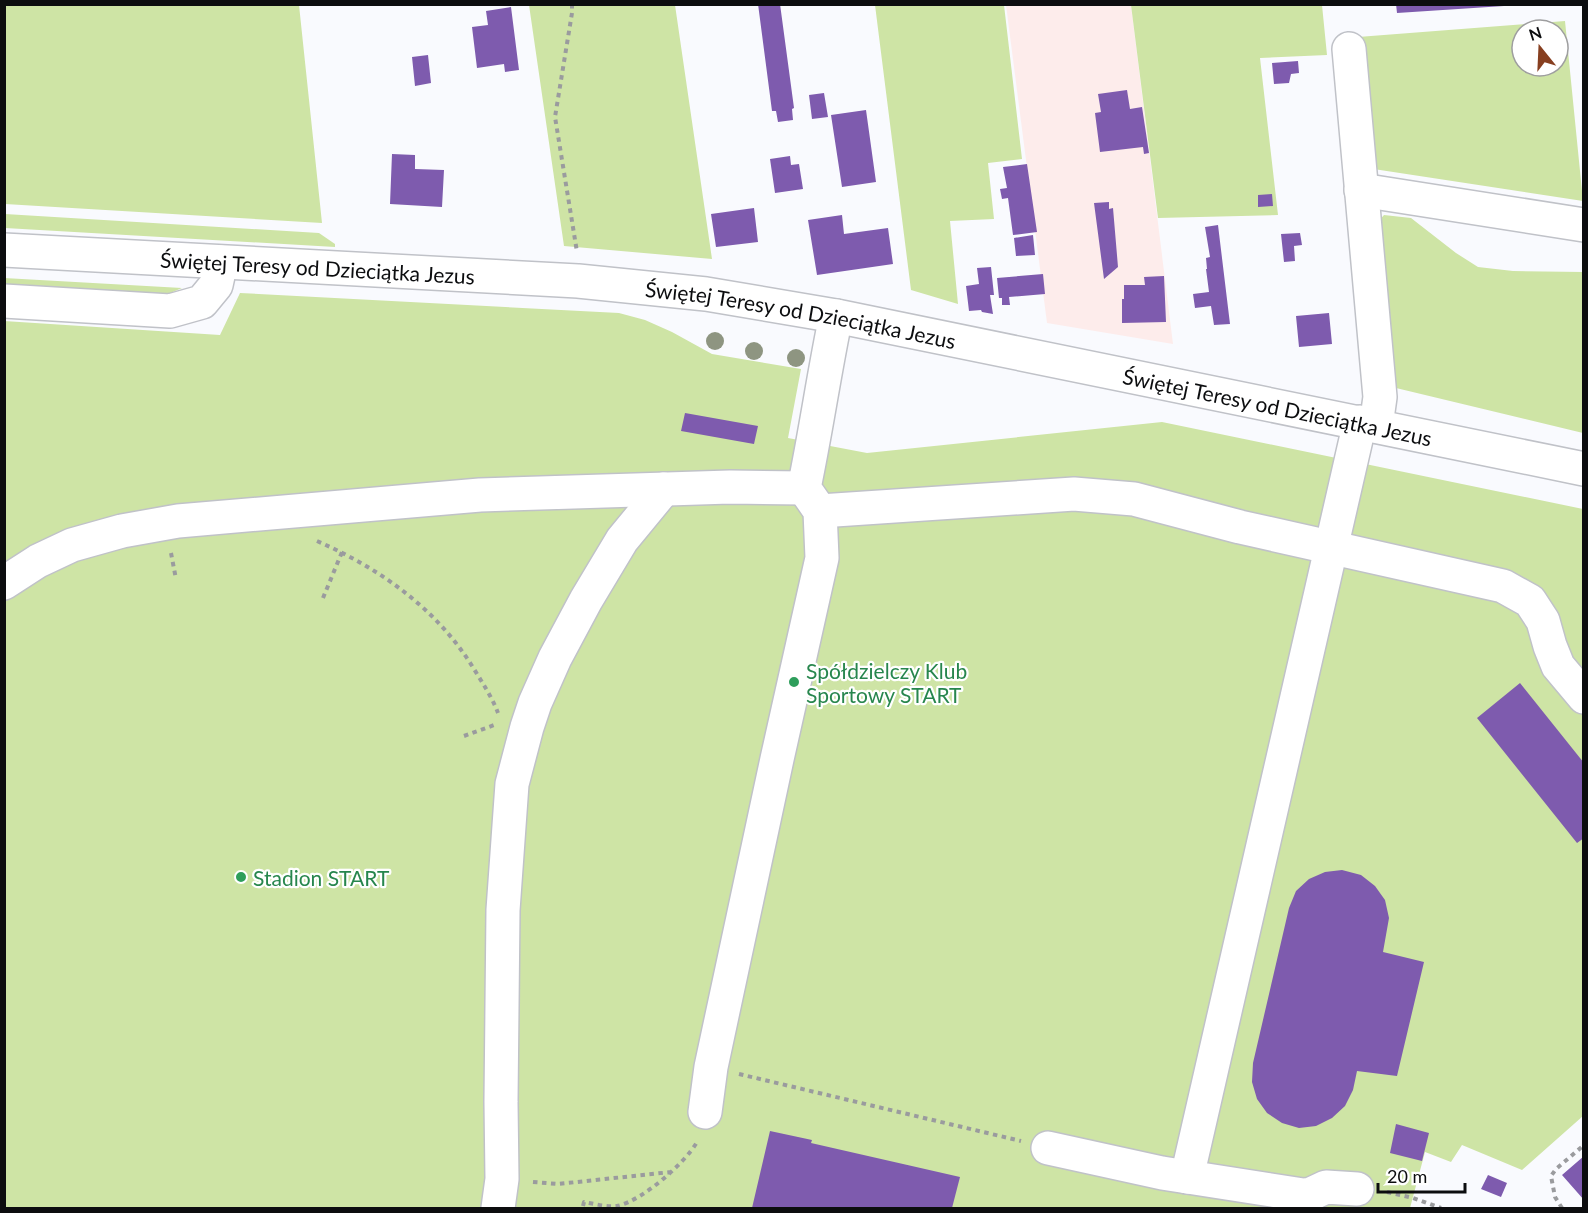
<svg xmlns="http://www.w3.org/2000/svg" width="1588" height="1213" font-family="Lato,sans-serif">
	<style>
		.commercial { fill: #fdeceb }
		.green { fill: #cee4a5; fill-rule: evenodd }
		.building { fill: #7e5bae }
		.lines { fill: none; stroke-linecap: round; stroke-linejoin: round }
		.minor-casing { stroke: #c0c2c8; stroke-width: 36 }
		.path { stroke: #9a9b9e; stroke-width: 4; stroke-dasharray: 4.5 4.5; stroke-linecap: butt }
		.minor { stroke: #fff; stroke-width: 33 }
		.tree { fill: #8e9581 }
		.leisure-dot { fill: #2e9e5b; stroke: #fff; stroke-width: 2 }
		.labels { text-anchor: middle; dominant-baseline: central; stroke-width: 4.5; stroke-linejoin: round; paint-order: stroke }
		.street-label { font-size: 21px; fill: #0c0d0f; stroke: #fff }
		.leisure-label { font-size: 21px; fill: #27864d; stroke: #fff; text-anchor: start }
	</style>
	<rect width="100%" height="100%" fill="#f9fafe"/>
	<path class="commercial" d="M1006 5H1131L1173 344 1047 323Z"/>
	<path class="green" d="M4 5H299L322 223 5 204Z
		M529 5H675L712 259 564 246Z
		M875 5H1004L1022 159 988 163 994 219 950 221 958 304 911 290Z
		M1131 5H1322L1327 55 1260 58 1278 215 1158 218Z
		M1565 21 1583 201 1367 168 1358 37ZM1522 30H1558V66H1522Z
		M5 214 319 233 335 244V247L5 228Z
		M1384 215 1411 218 1456 253 1478 267 1513 271 1583 272V433L1396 388 1391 373 1373 227Z
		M4 278 182 288 168 294 10 286 5 285Z
		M240 293 619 313 645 320 672 332 712 354 801 369 788 438 867 453 1162 422 1583 509V1116L1522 1170 1462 1145 1451 1162 1425 1152 1410 1208H5L4 321 220 335Z"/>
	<path class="building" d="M758 4H780L794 108 792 109 793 120 778 122 776 111H772Z
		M1396 4H1504V6L1397 13Z
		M511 7 519 70 505 72 504 64 477 68 472 27 488 25 486 11Z
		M428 55 431 83 415 86 412 57Z
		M1298 61 1299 73 1291 74 1289 83 1274 84 1272 63Z
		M1127 90 1130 109 1142 107 1149 153 1144 154 1143 147 1100 152 1095 113 1101 112 1098 94Z
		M824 93 828 117 812 119 809 95Z
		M866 110 876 182 842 187 831 115Z
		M392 154 415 155V169L444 170 442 207 390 204Z
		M790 156 791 165 799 164 803 189 775 193 770 159Z
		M1027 164 1037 232 1013 235 1008 198 1002 199 1000 189 1007 188 1003 167Z
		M1272 194 1273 206 1258 207V195Z
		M1109 202V209L1113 208 1118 267 1104 279 1094 203Z
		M754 208 758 242 716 247 711 214Z
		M842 215 844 234 888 228 893 264 817 275 808 220Z
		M1218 225 1230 324 1214 325 1211 306 1195 308 1193 294 1209 292 1206 269H1207L1206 258 1210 257 1205 227Z
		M1300 233 1302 245 1294 246 1295 261 1284 262 1281 234Z
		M1033 235 1035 255 1016 256 1014 238Z
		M991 267 994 295H990L993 314 982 312 981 310 969 311 966 286 979 284 977 268Z
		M1043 274 1045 294 1009 297 1010 305H1002V298H999L997 278Z
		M1164 276 1166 322 1122 323V299H1124V285H1145L1144 277Z
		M1329 313 1332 344 1299 347 1296 316Z
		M685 413 758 426 754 444 681 431Z
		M1520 683 1584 763V838L1577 843 1477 718Z
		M1342 870 1361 875 1375 886 1385 900 1389 918 1383 952 1424 962 1397 1076 1357 1071 1353 1090 1345 1106 1332 1118 1316 1126 1299 1128 1282 1123 1267 1113 1257 1099 1252 1082 1253 1063 1289 908 1296 891 1309 879 1325 872Z
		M1396 1124 1429 1133 1422 1161 1390 1153Z
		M770 1131 812 1140 811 1143 960 1177 952 1208H752Z
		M1584 1156V1200L1562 1175Z
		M1488 1175 1507 1183 1501 1197 1481 1189Z"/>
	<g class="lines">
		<g class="minor-casing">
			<g id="minor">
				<path d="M1349 49 1380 397 1376 426"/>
				<path d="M1361 190 1584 225"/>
				<path id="s1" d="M4 250 578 281 706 294 836 316 1584 469"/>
				<path d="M4 301 170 311 202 302 216 285 221 262"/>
				<path d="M820 511 1074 494 1134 499 1240 527 1503 586 1530 601 1543 621 1550 646 1558 666 1584 697"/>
				<path d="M4 583 38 561 72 545 122 531 178 521 480 495 730 487 804 488"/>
				<path d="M705 1112 711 1067 777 759 822 558 820 511 804 488C816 431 824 373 836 316"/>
				<path d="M1048 1148 1162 1173 1303 1195 1311 1194 1326 1187 1357 1189"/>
				<path d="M1187 1177 1360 422"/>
				<path d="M498 1208 502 1179 501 1102 503 910 512 784 527 727 535 703 555 658 586 600 622 540 664 489"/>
			</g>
		</g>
		<path class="path" d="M572 4V13L555 117 577 252
			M317 541C381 569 437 609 474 669 483 684 492 697 498 713
			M171 553 176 579
			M323 598 342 552
			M464 736 497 724
			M739 1074 1021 1141
			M533 1182 558 1184 671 1172
			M1387 1192 1413 1198 1441 1208
			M583 1206 584 1202C595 1204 606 1207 617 1206 642 1201 685 1163 697 1142
			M1562 1208 1555 1197 1551 1176 1556 1169 1584 1145"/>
		<use href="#minor" class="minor"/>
	</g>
	<g class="tree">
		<circle cx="715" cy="341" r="9"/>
		<circle cx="754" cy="351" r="9"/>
		<circle cx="796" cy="358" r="9"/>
	</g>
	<g class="leisure-dot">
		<circle cx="794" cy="682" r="6"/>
		<circle cx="241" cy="877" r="6"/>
	</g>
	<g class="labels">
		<g class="street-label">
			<text stroke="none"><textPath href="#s1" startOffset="314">Świętej Teresy od Dzieciątka Jezus</textPath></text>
			<text stroke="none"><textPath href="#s1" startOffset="800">Świętej Teresy od Dzieciątka Jezus</textPath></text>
			<text stroke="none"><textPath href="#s1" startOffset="1286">Świętej Teresy od Dzieciątka Jezus</textPath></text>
		</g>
		<g class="leisure-label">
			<text x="806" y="670">Spółdzielczy Klub<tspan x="806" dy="24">Sportowy START</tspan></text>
			<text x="253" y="877">Stadion START</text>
		</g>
	</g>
	<rect width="1588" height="1213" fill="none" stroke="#0c0d0f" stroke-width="12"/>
	<g transform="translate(1540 48) rotate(342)"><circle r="28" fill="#ffffff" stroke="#9e9e9f" stroke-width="1.5"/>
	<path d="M0-4.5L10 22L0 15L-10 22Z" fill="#873f20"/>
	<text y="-9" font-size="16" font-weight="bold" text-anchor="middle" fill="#0c0d0f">N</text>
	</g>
	<path d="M1378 1183v9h87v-9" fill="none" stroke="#0c0d0f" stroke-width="3"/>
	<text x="1387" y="1183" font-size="18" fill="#0c0d0f" stroke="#ffffff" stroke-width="4.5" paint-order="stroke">20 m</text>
</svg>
